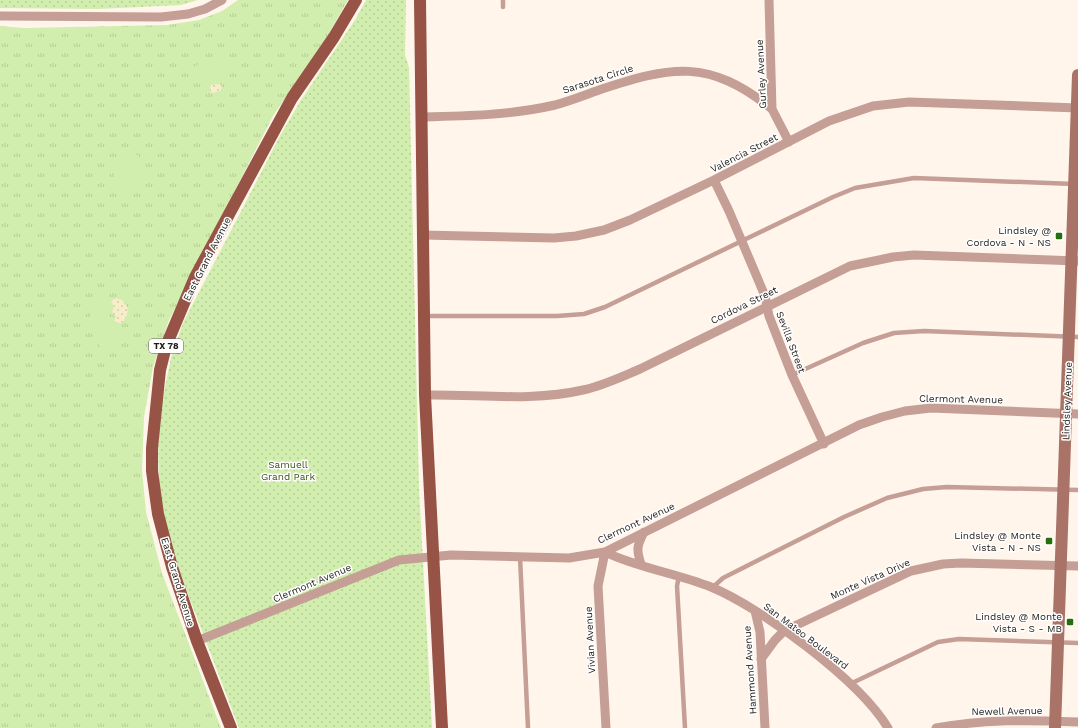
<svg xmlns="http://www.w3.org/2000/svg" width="1078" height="728" font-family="'Work Sans',sans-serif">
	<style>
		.grass { fill: url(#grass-tufts) }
		.sand { fill: url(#sand-dots) }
		.park { fill: url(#park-dots) }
		.pitch { fill: #d2eeae }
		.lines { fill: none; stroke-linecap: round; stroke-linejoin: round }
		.lane { stroke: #c59e96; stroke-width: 4.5 }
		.street { stroke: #c59e96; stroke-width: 9 }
		.secondary { stroke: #aa7367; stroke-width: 12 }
		.primary { stroke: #965346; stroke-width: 12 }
		.poi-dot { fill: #266f0f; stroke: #fff; stroke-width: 1.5 }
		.labels { text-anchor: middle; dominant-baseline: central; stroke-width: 3; stroke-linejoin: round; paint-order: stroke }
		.shield { fill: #fff; stroke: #63615e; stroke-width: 1 }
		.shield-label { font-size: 9px; font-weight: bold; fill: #201d19 }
		.street-label { font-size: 10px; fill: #201d19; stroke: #fff }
		.poi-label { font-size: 10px; fill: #201d19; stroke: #fff; text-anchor: end }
		.park-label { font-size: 10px; fill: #3c501a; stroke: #fff }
	</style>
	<defs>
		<pattern id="grass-tufts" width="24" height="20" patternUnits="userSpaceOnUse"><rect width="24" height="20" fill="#d2eeae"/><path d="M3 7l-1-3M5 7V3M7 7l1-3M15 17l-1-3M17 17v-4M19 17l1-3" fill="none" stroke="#b4cc95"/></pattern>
		<pattern id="sand-dots" width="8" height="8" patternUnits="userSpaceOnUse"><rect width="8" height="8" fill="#f7edc8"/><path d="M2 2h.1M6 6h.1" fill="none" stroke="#d3cbab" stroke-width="1.8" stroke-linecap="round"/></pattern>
		<pattern id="park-dots" width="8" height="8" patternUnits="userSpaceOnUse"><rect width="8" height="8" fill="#d2eeae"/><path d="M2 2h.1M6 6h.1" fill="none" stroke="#b4cc95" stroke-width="1.8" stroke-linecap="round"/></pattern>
	</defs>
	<rect width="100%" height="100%" fill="#fff5eb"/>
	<path class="grass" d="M238 0H348L328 35 273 116 169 320 153 367 144 417 142 470 146 512 162 573 221 728H0V26L24 28 167 25 199 20 222 11Z"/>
	<path class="sand" d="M219 84 223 86 220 91 213 93 209 91 211 85Z
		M115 298 122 300 128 308 127 314 122 324 114 321 116 317 112 314 114 306 111 302Z"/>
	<path class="park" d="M0 0H198L181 5 98 9 0 8Z
		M366 0H406L405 55 409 67 419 488 432 728H239L170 547 159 489 158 442 161 407 171 358 183 323 281 134 301 100 355 20Z"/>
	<path class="pitch" d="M217 56H223C229 63 227 72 221 79L202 82 191 79 189 73 191 68Z
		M129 153C152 152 142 193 123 192 108 183 112 157 129 153Z
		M100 301 106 306C107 311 108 317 110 322 115 332 124 342 110 350 98 351 94 336 88 326L92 305Z"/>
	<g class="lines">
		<path class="lane" d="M503 0V7
			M425 316H557L584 314 605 307 833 197 855 188 914 178 1074 184
			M792 375 863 343 894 333 924 331 1078 337
			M520 557 528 728
			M679 576 677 586 685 728
			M712 588 723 578 844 517 887 498 923 489 947 487 1078 490
			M850 684 938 642 959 639 1078 643"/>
		<path class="street" d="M769 0 772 109 789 142
			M0 16 161 17 188 14 205 9 222 0
			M422 117C467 116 512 115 555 105 570 101 585 95 599 90 672 66 708 58 772 109
			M714 180 729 211 765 296 769 316 792 375 824 444
			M423 235 554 238 576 236 604 230 630 220 714 180 829 121 873 106 909 102 1078 108
			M425 395C477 394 531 402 583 390 602 386 621 377 640 369L850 266 893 257 914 255 1078 261
			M641 564C636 549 637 546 644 532
			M755 611 760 632 765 728
			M197 641 399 560 451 555 569 558 605 552 859 425 882 417 905 411 931 408 1078 414
			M761 659 775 640 784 631 911 571 943 564 961 563 1078 566
			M606 728 598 586 605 552C638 568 676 573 711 587 762 608 860 681 888 728
			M936 728C983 719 1030 720 1078 722"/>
		<path class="secondary" d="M1055 728 1078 75"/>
		<path class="primary" d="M420 0 425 395 442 728
			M231 728 197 641 172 567 158 514 152 471V448L160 370 166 346 195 277 292 98 334 37 356 0"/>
	</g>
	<g class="poi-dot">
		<rect x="1055" y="232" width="8" height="8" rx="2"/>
		<rect x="1045" y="537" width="8" height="8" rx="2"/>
		<rect x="1066" y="618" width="8" height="8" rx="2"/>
	</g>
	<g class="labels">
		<rect class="shield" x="149" y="339" width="34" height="14" rx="3"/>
		<g class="shield-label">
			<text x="166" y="346">TX 78</text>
		</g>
		<g class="street-label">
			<text transform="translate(761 74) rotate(-93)">Gurley Avenue</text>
			<text transform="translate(598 79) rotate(-18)">Sarasota Circle</text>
			<text transform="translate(744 153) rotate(-27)">Valencia Street</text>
			<text transform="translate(207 259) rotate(-63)">East Grand Avenue</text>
			<text transform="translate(744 305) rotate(-26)">Cordova Street</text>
			<text transform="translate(791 342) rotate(69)">Sevilla Street</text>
			<text transform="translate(961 399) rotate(1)">Clermont Avenue</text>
			<text transform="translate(1067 401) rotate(-88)">Lindsley Avenue</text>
			<text transform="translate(636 523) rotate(-25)">Clermont Avenue</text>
			<text transform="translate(870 579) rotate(-24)">Monte Vista Drive</text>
			<text transform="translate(178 582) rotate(73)">East Grand Avenue</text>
			<text transform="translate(312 583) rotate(-23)">Clermont Avenue</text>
			<text transform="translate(806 636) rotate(37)">San Mateo Boulevard</text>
			<text transform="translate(590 640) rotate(-93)">Vivian Avenue</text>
			<text transform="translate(750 670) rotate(-94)">Hammond Avenue</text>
			<text transform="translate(1007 711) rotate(-1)">Newell Avenue</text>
		</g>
		<g class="poi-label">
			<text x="1051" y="230">Lindsley @<tspan x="1051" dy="12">Cordova - N - NS</tspan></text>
			<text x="1041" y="535">Lindsley @ Monte<tspan x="1041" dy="12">Vista - N - NS</tspan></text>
			<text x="1062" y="616">Lindsley @ Monte<tspan x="1062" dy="12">Vista - S - MB</tspan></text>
		</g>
		<g class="park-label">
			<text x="288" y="464">Samuell<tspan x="288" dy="12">Grand Park</tspan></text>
		</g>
	</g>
</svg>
